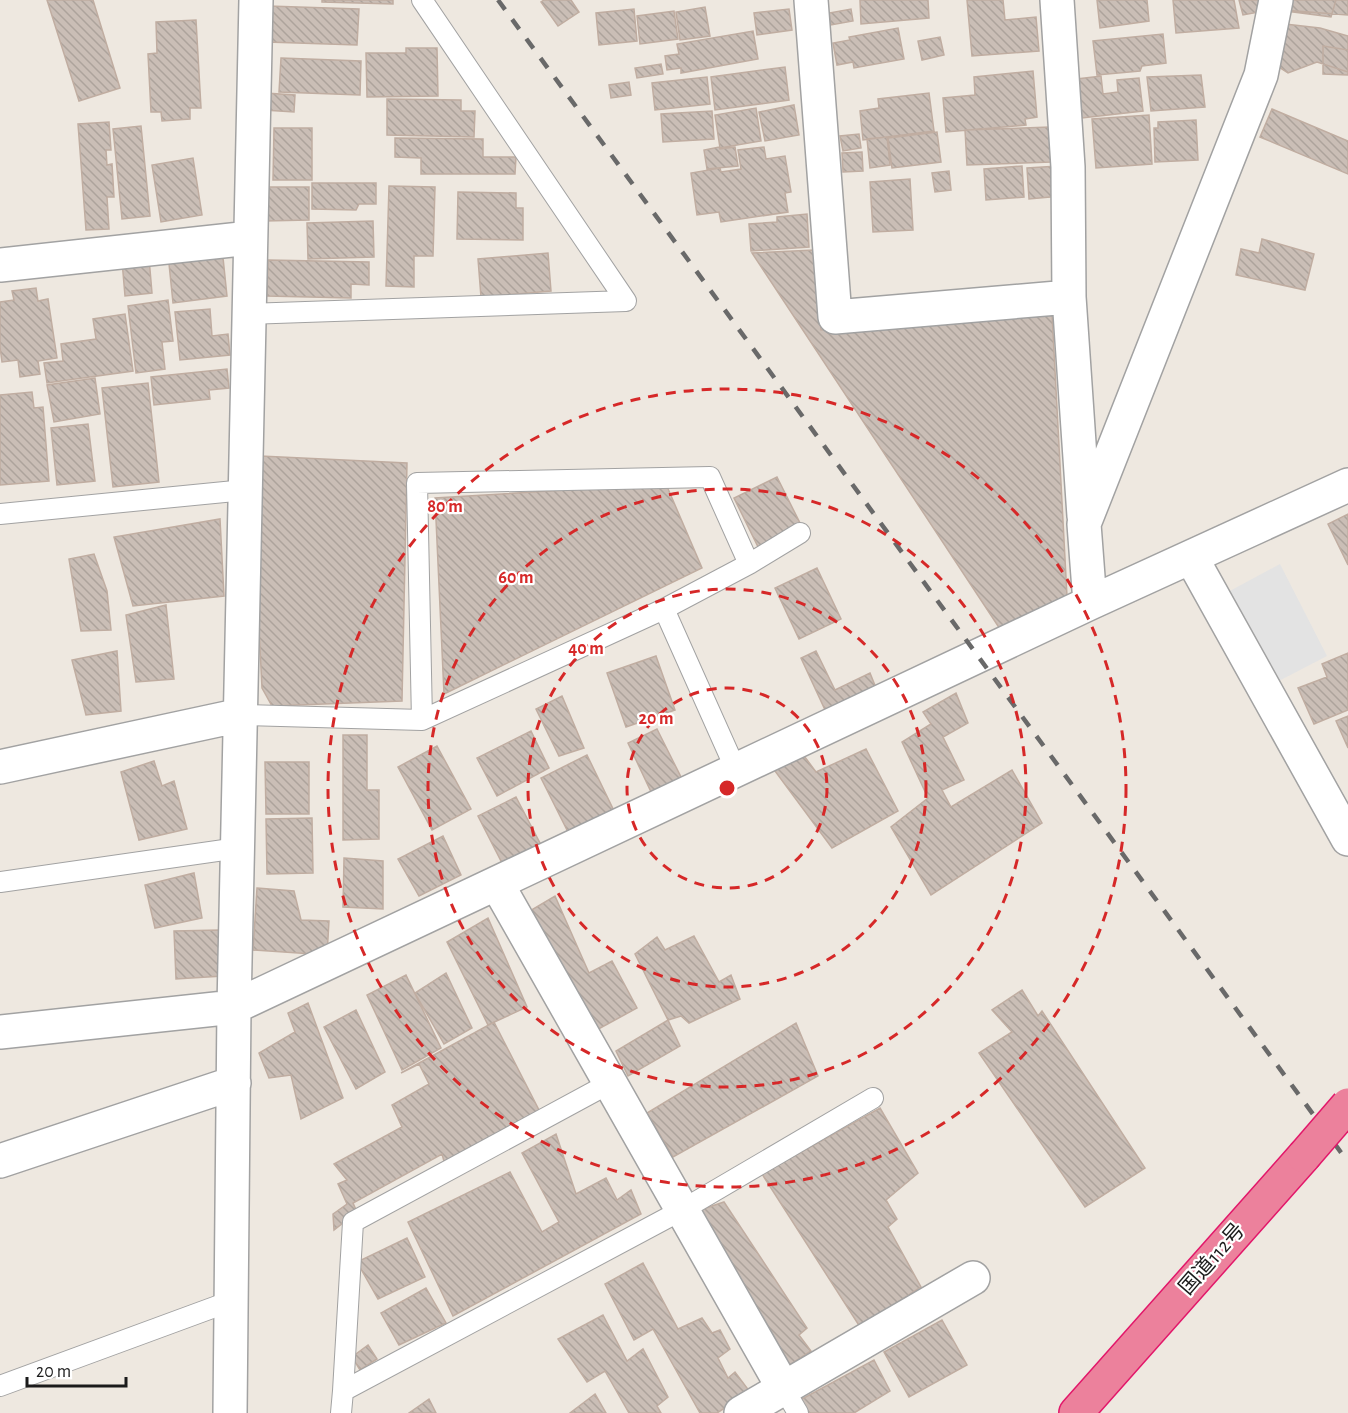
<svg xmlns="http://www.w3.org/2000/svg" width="1348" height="1413" font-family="'Alegreya Sans','Noto Sans JP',sans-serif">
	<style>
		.parking { fill: #e3e3e3 }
		.building { fill: url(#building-back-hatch); stroke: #c0ada1; stroke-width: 1.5 }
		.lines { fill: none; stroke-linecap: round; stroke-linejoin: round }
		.lane-casing { stroke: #a2a2a2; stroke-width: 22 }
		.street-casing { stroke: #a2a2a2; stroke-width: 36 }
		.highway-casing { stroke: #e2176a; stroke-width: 36 }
		.lane { stroke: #fff; stroke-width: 20 }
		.street { stroke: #fff; stroke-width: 33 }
		.highway { stroke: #ec819c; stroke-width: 33 }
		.rail { stroke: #696969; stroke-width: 4.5; stroke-dasharray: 12 12; stroke-linecap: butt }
		.highway-bridge-casing { stroke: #e2176a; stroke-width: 36; stroke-linecap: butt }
		.highway-bridge { stroke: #ec819c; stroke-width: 33 }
		.ring { fill: none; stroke: #d62828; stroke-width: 3; stroke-dasharray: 10 8 }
		.labels { text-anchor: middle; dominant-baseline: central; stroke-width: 4.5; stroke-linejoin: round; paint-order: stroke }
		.street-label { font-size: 21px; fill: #1b1b1b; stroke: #fff }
		.centre { fill: #d62828; stroke: #fff; stroke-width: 3 }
		.ring-label { font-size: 18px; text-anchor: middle; font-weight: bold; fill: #d62828; stroke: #fff; stroke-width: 4.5; stroke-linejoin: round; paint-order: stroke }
	</style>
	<defs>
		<pattern id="building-back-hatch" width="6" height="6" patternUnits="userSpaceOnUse" patternTransform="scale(1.5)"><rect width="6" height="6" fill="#cabeb6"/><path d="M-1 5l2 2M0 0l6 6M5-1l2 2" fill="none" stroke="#ada39c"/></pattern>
	</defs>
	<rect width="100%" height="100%" fill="#eee8e0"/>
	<path class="parking" d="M1280 564 1327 656 1275 683 1228 592Z"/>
	<path class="building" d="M47 0H93L120 88 79 101Z
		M322 0H393V4L322 2Z
		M544 0H571L579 12 558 26 541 2Z
		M860 0H928L929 18 861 24Z
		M967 0H1003L1005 20 1036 17 1039 51 972 56Z
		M1097 0H1147L1149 21 1100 28Z
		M1173 0H1234L1239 28 1176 33Z
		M1239 0H1268L1270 10 1243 15Z
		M1285 0H1348V15L1283 10Z
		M1288 0H1336L1331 17 1286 11Z
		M268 6 359 9 357 45 267 42Z
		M705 7 710 36 680 40 676 12Z
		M634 9 637 41 599 45 596 13Z
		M789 9 792 30 757 35 754 13Z
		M851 9 853 21 831 25 829 13Z
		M674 11 678 39 640 44 637 16Z
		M196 20 201 108H190V119L162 121 161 112H151L148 54 157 53 156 22Z
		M1285 24 1320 28 1348 36V72L1317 62 1288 73 1265 58Z
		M898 28 904 59 854 68 853 62 837 65 833 43 850 40 849 37Z
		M753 31 758 59 681 73V68L667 70 665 56 679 54 677 44Z
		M1163 34 1166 63 1142 66 1140 71 1097 75 1093 41Z
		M940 37 944 55 922 60 918 41Z
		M1323 46 1348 50V75L1323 74Z
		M406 48H437L438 96 367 97 366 53H406Z
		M281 58 361 61 360 95 279 92Z
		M661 64 663 74 637 78 635 68Z
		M785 67 789 100 715 110 711 77Z
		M1033 71 1037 117 1025 119 1026 125 946 132 943 98 975 95 974 77Z
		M1201 75 1205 107 1151 111 1147 77Z
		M1101 76 1103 94 1118 92 1117 80 1139 78 1143 111 1082 118 1077 79Z
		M707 77 710 104 655 110 652 83Z
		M629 82 631 95 611 98 609 85Z
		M265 93 295 95 294 112 264 110Z
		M929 93 934 131 863 140 860 111 879 108 878 99Z
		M387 99 461 100V111H475L474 137 387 135Z
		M794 105 799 135 765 141 759 112Z
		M756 108 761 141 720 148 715 115Z
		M1272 109 1348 141V174L1260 137Z
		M712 111 714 139 663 142 661 114Z
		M1149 115 1152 164 1096 168 1092 119Z
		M1196 120 1198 160 1155 162 1154 128H1158V122Z
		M109 122 111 150H106L107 165 112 164 114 197H107L109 229 86 230 78 124Z
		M141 126 150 216 122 219 113 129Z
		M1050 127 1051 162 967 165 965 130Z
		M274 128H312V180H273Z
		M937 132 941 162 892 168 888 138Z
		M859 134 861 148 843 151 840 136Z
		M887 137 890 165 870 168 867 139Z
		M395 138 483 139V157H516L515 174H421V158L395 157Z
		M719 147 720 149 735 147 738 166 707 169 704 150Z
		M764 147 766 159 785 156 791 192 785 193 788 212 721 222 719 212 697 215 691 173 720 168 721 172 741 169 738 150Z
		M862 152 863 171 843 172 842 153Z
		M193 158 202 215 161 222 152 165Z
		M1022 166 1024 197 986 200 984 169Z
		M1058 166 1061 196 1029 199 1027 168Z
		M949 171 951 190 935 192 932 173Z
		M910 179 913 230 873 232 870 182Z
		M312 183H376V204H359L356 210 312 209Z
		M389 186 435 187 433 256H414V287L386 286Z
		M265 187H309V220L265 221Z
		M458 192 516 193V208H523V240L457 239Z
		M807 214 809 247 751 251 749 224 777 222V217Z
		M373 221 374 257 308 259 307 223Z
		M1262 239 1314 254 1305 290 1236 275 1241 249 1259 253Z
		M222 248 227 296 173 303 168 254Z
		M814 250 821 330 1052 314 1067 596 1000 629 752 253Z
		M548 253 551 291 481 297 478 259Z
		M149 258 152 293 125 296 122 261Z
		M268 260 369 262V285L351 284V298L267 296Z
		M36 288 38 301 48 299 57 358 38 361 40 374 20 377 18 360 2 362 0 347V302L14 300 12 291Z
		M168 300 173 341 162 342 165 369 136 373 128 306Z
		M210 309 212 336 228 334 230 355 180 360 175 312Z
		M125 314 133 371 47 383 44 363 63 361 61 344 96 339 93 319Z
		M227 369 229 388 209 390 210 399 154 405 151 377Z
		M95 378 100 414 54 422 47 385Z
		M148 383 159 482 113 487 102 388Z
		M32 392 34 408 43 407 49 481 0 485V395Z
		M88 424 95 481 57 485 51 428Z
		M260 456 407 463 402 701 272 706 262 688 258 609Z
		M777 477 805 533 762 555 734 498Z
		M666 484 702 568 444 694 435 498Z
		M1348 514V565L1328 524Z
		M220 519 224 596 133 606 114 537Z
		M94 554 107 591 111 630 81 631 69 559Z
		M817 568 841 619 799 639 775 588Z
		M166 605 174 679 136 682 126 615Z
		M117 651 121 711 86 715 72 660Z
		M816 651 835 690 870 673 876 688 826 712 801 658Z
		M1348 653V710L1314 724 1298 688 1327 677 1322 664Z
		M656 656 675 710 626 727 607 673Z
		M956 693 968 723 943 737 964 780 942 790 951 807 1012 770 1042 823 931 895 891 827 928 798 902 742 931 724 923 712Z
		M562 696 584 748 559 756 536 709Z
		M1348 716V748L1336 721Z
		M657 729 682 779 652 794 628 743Z
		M531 731 549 768 497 796 477 758Z
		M343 735H367V790H379V839L343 840Z
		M437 746 471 809 432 830 398 767Z
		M799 749 816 772 866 749 898 811 832 848 772 767Z
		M587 755 616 815 571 838 541 778Z
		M154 761 162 786 174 781 187 829 139 840 121 772Z
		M265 762H309V814H266Z
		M516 797 541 845 503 865 478 816Z
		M312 818 313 873 267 874 266 819Z
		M443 836 461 875 419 896 398 859Z
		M344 858 383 861V909L343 907Z
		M194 873 202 918 155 928 145 885Z
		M257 888 294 891 301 920 329 921 327 955 253 950Z
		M555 896 589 973 612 961 637 1008 593 1032 523 915Z
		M488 918 527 1007 488 1025 447 942Z
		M220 930 223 976 176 979 174 931Z
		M694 936 719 982 731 975 740 999 689 1023 681 1016 668 1020 635 954 657 937 665 950Z
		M446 973 472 1028 444 1044 415 993Z
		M406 975 441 1048 402 1070 367 995Z
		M1022 990 1038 1016 1042 1011 1145 1168 1085 1207 979 1053 1012 1032 992 1010Z
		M308 1003 343 1098 301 1119 291 1075 269 1078 259 1053 295 1032 288 1013Z
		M356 1010 385 1072 356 1089 324 1027Z
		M668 1020 680 1046 628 1076 616 1051Z
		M494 1022 540 1112 445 1165 442 1154 353 1203 357 1212 334 1230 333 1214 347 1204 338 1184 347 1180 334 1164 402 1127 392 1105 429 1084 419 1064 401 1073Z
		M796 1023 818 1076 673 1157 647 1113Z
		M880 1108 918 1173 886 1200 897 1219 888 1227 921 1287 860 1327 762 1174Z
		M556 1134 576 1194 606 1178 617 1200 631 1190 641 1214 453 1316 408 1222 510 1172 542 1232 559 1222 522 1153Z
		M724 1202 807 1328 799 1335 811 1351 785 1368 691 1213Z
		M407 1238 425 1277 378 1299 357 1262Z
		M643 1263 678 1329 702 1318 712 1333 720 1330 730 1349 718 1358 728 1378 735 1372 750 1392 717 1413H700L653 1329 634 1340 605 1284Z
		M426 1288 446 1323 399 1345 381 1313Z
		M603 1315 627 1361 643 1349 668 1397 657 1406 661 1413H629L605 1371 587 1382 558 1339Z
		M942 1320 967 1365 909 1397 884 1352Z
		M368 1345 377 1359 360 1370 352 1357Z
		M874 1360 890 1391 854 1413H809L800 1400Z
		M595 1394 606 1413H570Z
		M429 1399 436 1413H409Z"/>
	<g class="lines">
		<g class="lane-casing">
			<path id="lane" d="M249 314 626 301 422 0
				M0 514 245 490
				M749 564 800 533
				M664 609 736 770
				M241 715 422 720 664 609 749 564 710 477 417 483 422 720
				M0 882 238 848
				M0 1386 231 1301
				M784 1389 798 1413
				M343 1391 353 1222 610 1083
				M341 1413 343 1391 682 1210 873 1098"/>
		</g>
		<g class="street-casing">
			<path id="street" d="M811 0 835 317 1069 297
				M1057 0 1068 167 1069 297 1084 516
				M0 265 250 238
				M1191 557 1348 839
				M1090 603 1084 524 1261 75 1276 0
				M0 767 241 715
				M497 884 784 1389
				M0 1032 234 1007 1090 603 1348 485
				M0 1161 234 1083
				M230 1413 234 1007 256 0
				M741 1413 973 1278"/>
		</g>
		<g class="highway-casing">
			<path id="highway" d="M1076 1413 1304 1156"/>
		</g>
		<use href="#lane" class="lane"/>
		<use href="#street" class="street"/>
		<use href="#highway" class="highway"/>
		<path class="rail" d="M498 0 1348 1162"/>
		<g class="highway-bridge-casing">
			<path id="highway-bridge" d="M1304 1156 1348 1105"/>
		</g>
		<use href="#highway-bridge" class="highway-bridge"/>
	</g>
	<g class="ring">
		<circle cx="727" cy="788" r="100"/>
		<circle cx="727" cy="788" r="199"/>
		<circle cx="727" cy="788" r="299"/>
		<circle cx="727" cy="788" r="399"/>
	</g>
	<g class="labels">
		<g class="street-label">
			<text transform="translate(1212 1259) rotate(-49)">国道112号</text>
		</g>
	</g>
	<circle cx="727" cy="788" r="9" class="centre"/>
	<g class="ring-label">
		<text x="445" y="512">80 m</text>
		<text x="516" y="583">60 m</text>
		<text x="586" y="654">40 m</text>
		<text x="656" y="724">20 m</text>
	</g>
	<path d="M27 1377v9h99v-9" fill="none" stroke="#1b1b1b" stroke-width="3"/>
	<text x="36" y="1377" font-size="18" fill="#1b1b1b" stroke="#ffffff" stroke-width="4.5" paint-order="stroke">20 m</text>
</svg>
